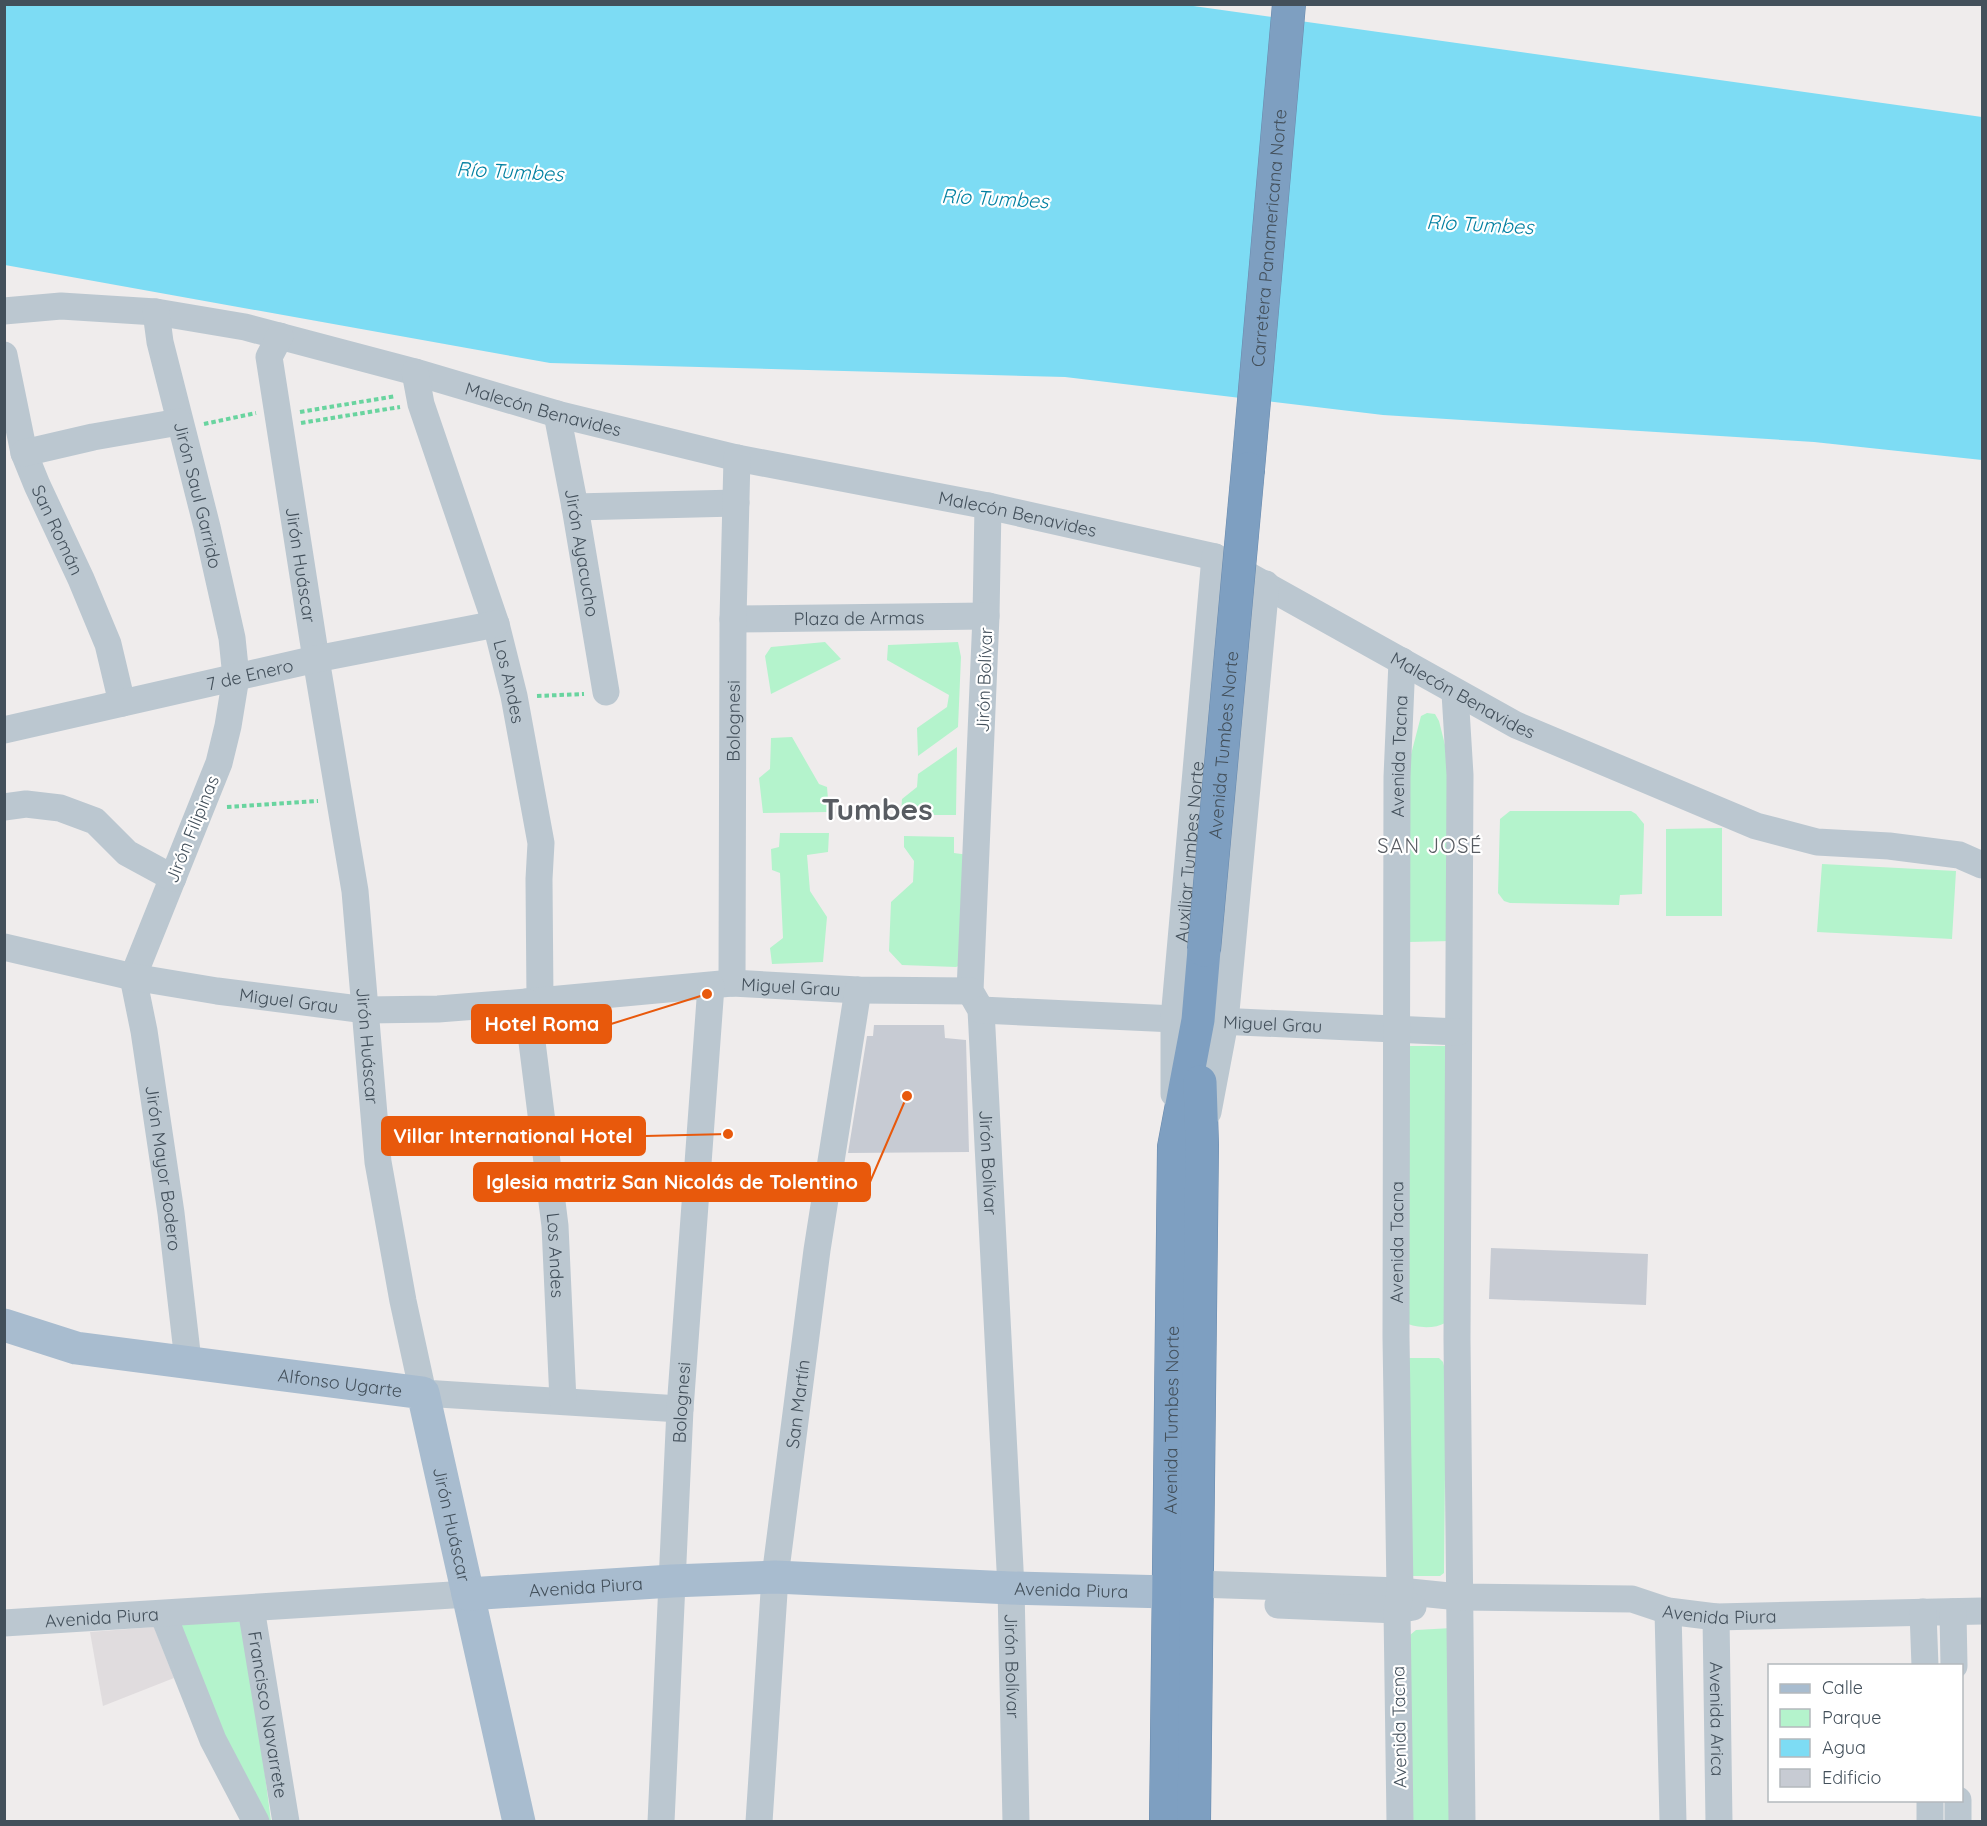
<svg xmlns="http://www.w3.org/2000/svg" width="1987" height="1826" font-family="Quicksand,sans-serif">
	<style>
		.education { fill: #e0dcde }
		.green { fill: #b4f3cc }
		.water { fill: #7ddcf4 }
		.building { fill: #c7cbd3 }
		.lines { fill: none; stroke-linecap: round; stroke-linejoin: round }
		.highway-casing { stroke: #698aad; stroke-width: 34 }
		.path { stroke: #69d49f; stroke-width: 4; stroke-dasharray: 4.5 3; stroke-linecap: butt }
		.minor { stroke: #bbc7d0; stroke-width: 27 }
		.major { stroke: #a8bccf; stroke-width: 33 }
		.highway { stroke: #7e9fc1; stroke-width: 33 }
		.highway-bridge-casing { stroke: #698aad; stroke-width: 34; stroke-linecap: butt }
		.highway-bridge { stroke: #7e9fc1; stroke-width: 33 }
		.labels { text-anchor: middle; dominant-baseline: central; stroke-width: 4.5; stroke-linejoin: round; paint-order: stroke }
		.street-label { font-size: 18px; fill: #43505b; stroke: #fff }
		.water-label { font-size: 20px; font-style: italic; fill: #0280a1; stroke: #fff }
		.neighbourhood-label { font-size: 20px; letter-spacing: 1.5px; fill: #585c62; stroke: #fff }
		.town-label { font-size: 30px; font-weight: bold; fill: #585c62; stroke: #fff }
		.leader { fill: none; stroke: #e8590c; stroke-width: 2 }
		.callout-dot { fill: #e8590c; stroke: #fff; stroke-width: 2 }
		.callout { fill: #e8590c; stroke: #e8590c; stroke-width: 2 }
		.callout-label { font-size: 20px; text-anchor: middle; font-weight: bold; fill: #fff }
	</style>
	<rect width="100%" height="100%" fill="#efecec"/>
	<path class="education" d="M154 1627 174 1678 103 1706 90 1632Z"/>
	<path class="green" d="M825 642 841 659 771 694 765 656 771 647Z
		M958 642 961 657 958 727 918 756 917 728 947 707 949 695 887 660 888 645Z
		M1427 713 1435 714 1439 721 1452 773 1451 941 1409 942 1407 770 1421 716Z
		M792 737 819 784 827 787 829 812 763 813 759 778 770 769 771 738Z
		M957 747 956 815H901L902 799 917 787 918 774Z
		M1510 811H1631L1636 814 1644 824 1642 894 1620 895 1619 905 1510 903 1504 901 1498 893 1500 819Z
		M1722 828V916H1666V829Z
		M780 833H829L828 852 807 855 810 891 827 917 823 962 772 964 770 948 783 938 780 873 772 870 771 849 779 847Z
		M904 836 954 837V853L969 855 961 965 956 967 902 965 889 951 891 902 913 882 914 861 904 847Z
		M1822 864 1956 871 1952 939 1817 932Z
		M1409 1046H1446L1445 1323C1435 1329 1416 1328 1406 1323Z
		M1409 1358H1439L1443 1362 1446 1374 1444 1573 1440 1576H1409Z
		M184 1622H245L271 1821H259L176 1628Z
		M1452 1628 1456 1821H1412L1410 1635 1416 1630Z"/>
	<path class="water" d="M1179 4 1982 117V460L1814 442 1383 415 1065 377 550 363 5 265 4 5Z"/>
	<path class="building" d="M874 1025H944L945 1038 966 1040 969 1152 848 1153 867 1036H873Z
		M1491 1248 1648 1254 1646 1305 1489 1299Z"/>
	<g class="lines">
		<g class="highway-casing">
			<g id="highway">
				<path id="s24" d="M1248 469 1289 4"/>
				<path id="s25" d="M1166 1822 1174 1147 1198 1020 1204 950"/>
				<path d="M1194 1822 1202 1145 1200 1082"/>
			</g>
		</g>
		<path class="path" d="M300 412 396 396
			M301 423 400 407
			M204 424 256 413
			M537 696 584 694
			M227 807 318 801"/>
		<g class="minor">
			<path id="s1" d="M4 311 61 306 156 312 245 327 415 372 557 414 737 458 988 506 1215 557 1516 725 1756 826 1817 842 1889 846 1959 855 1982 865"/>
			<path id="s2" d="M156 312 160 342 207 527 232 638 236 677 228 726 219 763 133 977 144 1031 171 1213 188 1361"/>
			<path id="s3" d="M280 336 269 357 316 659 355 891 378 1162 403 1301 423 1393 680 1409"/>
			<path id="s4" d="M4 355 24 453 37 485 81 579 108 644 122 703"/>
			<path id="s5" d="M415 372 421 404 496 624 514 696 541 843 539 879 540 1001"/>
			<path id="s6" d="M557 414 575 507 606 692"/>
			<path d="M24 453 93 437 179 422"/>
			<path id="s7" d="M988 506 986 616 970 991 981 1010 1011 1588 1016 1822"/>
			<path d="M575 507 736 503"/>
			<path id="s8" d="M733 619 986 616"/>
			<path d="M1455 693 1460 775 1457 1339 1462 1822"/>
			<path id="s9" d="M4 730 316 659 496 624"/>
			<path d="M4 807 26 804 60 808 95 821 127 853 173 878"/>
			<path id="s10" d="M4 947 133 977 217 991 366 1010 438 1009 527 1002 732 983 858 990 970 991"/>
			<path id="s11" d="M732 983 733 619 737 458"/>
			<path id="s12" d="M527 1002 555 1226 563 1401"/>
			<path id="s13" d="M981 1010 1458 1032"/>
			<path id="s14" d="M1174 1094V1019L1215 557"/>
			<path d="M1208 1112 1225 1022 1266 584"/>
			<path id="s15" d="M1177 1590 1197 1584 1400 1591 1459 1597 1632 1599 1668 1611 1716 1617 1982 1611"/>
			<path d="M1278 1605 1397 1610 1413 1607"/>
			<path id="s16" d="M251 1608 286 1822"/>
			<path d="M1668 1611 1673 1822"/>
			<path d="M1923 1612 1925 1666"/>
			<path d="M1953 1612 1954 1666"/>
			<path d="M163 1614 213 1740 256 1822"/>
			<path id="s17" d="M1716 1617 1719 1822"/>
			<path id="s18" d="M4 1623 468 1594"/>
			<path d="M1930 1800V1822"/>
			<path d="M1958 1800V1822"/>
			<path id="s19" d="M661 1822 680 1409 711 986"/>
			<path id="s20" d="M759 1822 775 1577 817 1250 858 990"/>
			<path id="s21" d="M1400 1822 1397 1610 1400 1591 1396 1337 1397 777 1402 661"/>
		</g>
		<g class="major">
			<path id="s22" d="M4 1325 76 1348 423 1393 519 1822"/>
			<path id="s23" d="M468 1594 672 1581 775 1577 1011 1588 1169 1592"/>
		</g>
		<use href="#highway" class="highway"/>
		<g class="highway-bridge-casing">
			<g id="highway-bridge">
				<path id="s26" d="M1204 950 1248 469"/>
			</g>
		</g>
		<use href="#highway-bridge" class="highway-bridge"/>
	</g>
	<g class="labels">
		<g class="street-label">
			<text stroke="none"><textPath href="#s24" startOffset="232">Carretera Panamericana Norte</textPath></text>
			<text stroke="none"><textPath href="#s1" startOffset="552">Malecón Benavides</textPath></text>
			<text stroke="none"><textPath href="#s2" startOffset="188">Jirón Saul Garrido</textPath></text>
			<text stroke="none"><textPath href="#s1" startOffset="1038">Malecón Benavides</textPath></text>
			<text stroke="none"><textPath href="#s4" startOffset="184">San Román</textPath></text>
			<text stroke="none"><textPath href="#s6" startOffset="141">Jirón Ayacucho</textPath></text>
			<text stroke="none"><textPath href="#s3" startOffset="234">Jirón Huáscar</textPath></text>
			<text stroke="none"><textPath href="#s8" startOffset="126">Plaza de Armas</textPath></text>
			<text stroke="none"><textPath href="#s9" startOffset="252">7 de Enero</textPath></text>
			<text transform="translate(984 680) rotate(-88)">Jirón Bolívar</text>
			<text stroke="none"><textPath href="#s5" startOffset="324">Los Andes</textPath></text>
			<text stroke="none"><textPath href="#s1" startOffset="1524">Malecón Benavides</textPath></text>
			<text stroke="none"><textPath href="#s11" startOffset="262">Bolognesi</textPath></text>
			<text stroke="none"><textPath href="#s26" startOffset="206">Avenida Tumbes Norte</textPath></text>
			<text stroke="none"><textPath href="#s21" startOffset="1066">Avenida Tacna</textPath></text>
			<text transform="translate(192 829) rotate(-68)">Jirón Filipinas</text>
			<text stroke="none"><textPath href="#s14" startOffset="243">Auxiliar Tumbes Norte</textPath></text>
			<text stroke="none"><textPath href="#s10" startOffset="794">Miguel Grau</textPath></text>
			<text stroke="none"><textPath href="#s10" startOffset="290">Miguel Grau</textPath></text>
			<text stroke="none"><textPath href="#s13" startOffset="292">Miguel Grau</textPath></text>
			<text stroke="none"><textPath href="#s3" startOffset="720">Jirón Huáscar</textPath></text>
			<text stroke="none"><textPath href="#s7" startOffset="660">Jirón Bolívar</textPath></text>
			<text stroke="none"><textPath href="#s2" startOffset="886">Jirón Mayor Bodero</textPath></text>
			<text stroke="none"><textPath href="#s21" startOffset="580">Avenida Tacna</textPath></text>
			<text stroke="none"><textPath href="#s12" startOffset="255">Los Andes</textPath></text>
			<text stroke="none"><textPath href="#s22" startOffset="342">Alfonso Ugarte</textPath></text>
			<text stroke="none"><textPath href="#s19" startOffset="420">Bolognesi</textPath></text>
			<text stroke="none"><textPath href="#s20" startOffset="420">San Martín</textPath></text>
			<text stroke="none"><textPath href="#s25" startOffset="402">Avenida Tumbes Norte</textPath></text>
			<text stroke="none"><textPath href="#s22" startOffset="560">Jirón Huáscar</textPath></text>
			<text stroke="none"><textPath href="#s23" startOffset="118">Avenida Piura</textPath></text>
			<text stroke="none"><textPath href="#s23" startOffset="604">Avenida Piura</textPath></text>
			<text stroke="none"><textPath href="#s15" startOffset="546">Avenida Piura</textPath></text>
			<text stroke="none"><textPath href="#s18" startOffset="98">Avenida Piura</textPath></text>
			<text stroke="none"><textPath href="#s7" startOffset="1164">Jirón Bolívar</textPath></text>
			<text stroke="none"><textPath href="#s16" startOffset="108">Francisco Navarrete</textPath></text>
			<text stroke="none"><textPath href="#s17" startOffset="102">Avenida Arica</textPath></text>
			<text transform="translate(1399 1727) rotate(-91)">Avenida Tacna</text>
		</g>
		<g class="water-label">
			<text transform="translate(510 171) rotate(3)">Río Tumbes</text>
			<text transform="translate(995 198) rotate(3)">Río Tumbes</text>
			<text transform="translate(1480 224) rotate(3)">Río Tumbes</text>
		</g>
		<g class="neighbourhood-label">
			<text x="1430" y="845">SAN JOSÉ</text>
		</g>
		<g class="town-label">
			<text x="877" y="809">Tumbes</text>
		</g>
	</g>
	<path class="leader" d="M707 994L611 1024M728 1134L645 1136M907 1096L870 1182"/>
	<g class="callout-dot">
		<circle cx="707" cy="994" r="6"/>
		<circle cx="728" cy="1134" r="6"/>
		<circle cx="907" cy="1096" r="6"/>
	</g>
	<g class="callout">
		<rect x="472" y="1005" width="139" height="38" rx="6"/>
		<rect x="382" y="1117" width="263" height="38" rx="6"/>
		<rect x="474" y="1163" width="396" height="38" rx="6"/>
	</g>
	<g class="callout-label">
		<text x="542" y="1031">Hotel Roma</text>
		<text x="513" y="1143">Villar International Hotel</text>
		<text x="672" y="1189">Iglesia matriz San Nicolás de Tolentino</text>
	</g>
	<rect width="1987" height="1826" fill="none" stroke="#43505b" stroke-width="12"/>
	<rect x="1768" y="1664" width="195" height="138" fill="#ffffff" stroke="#b4b9bd" stroke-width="1.5"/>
	<rect x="1780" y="1684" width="30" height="9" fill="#a8bccf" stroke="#b4b9bd" stroke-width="1.5"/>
	<text x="1822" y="1694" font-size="18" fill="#43505b">Calle</text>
	<rect x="1780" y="1709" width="30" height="18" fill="#b4f3cc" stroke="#b4b9bd" stroke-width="1.5"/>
	<text x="1822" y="1724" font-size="18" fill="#43505b">Parque</text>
	<rect x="1780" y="1739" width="30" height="18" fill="#7ddcf4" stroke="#b4b9bd" stroke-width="1.5"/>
	<text x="1822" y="1754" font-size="18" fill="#43505b">Agua</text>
	<rect x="1780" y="1769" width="30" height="18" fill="#c7cbd3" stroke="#b4b9bd" stroke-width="1.5"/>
	<text x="1822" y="1784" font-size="18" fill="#43505b">Edificio</text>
</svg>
